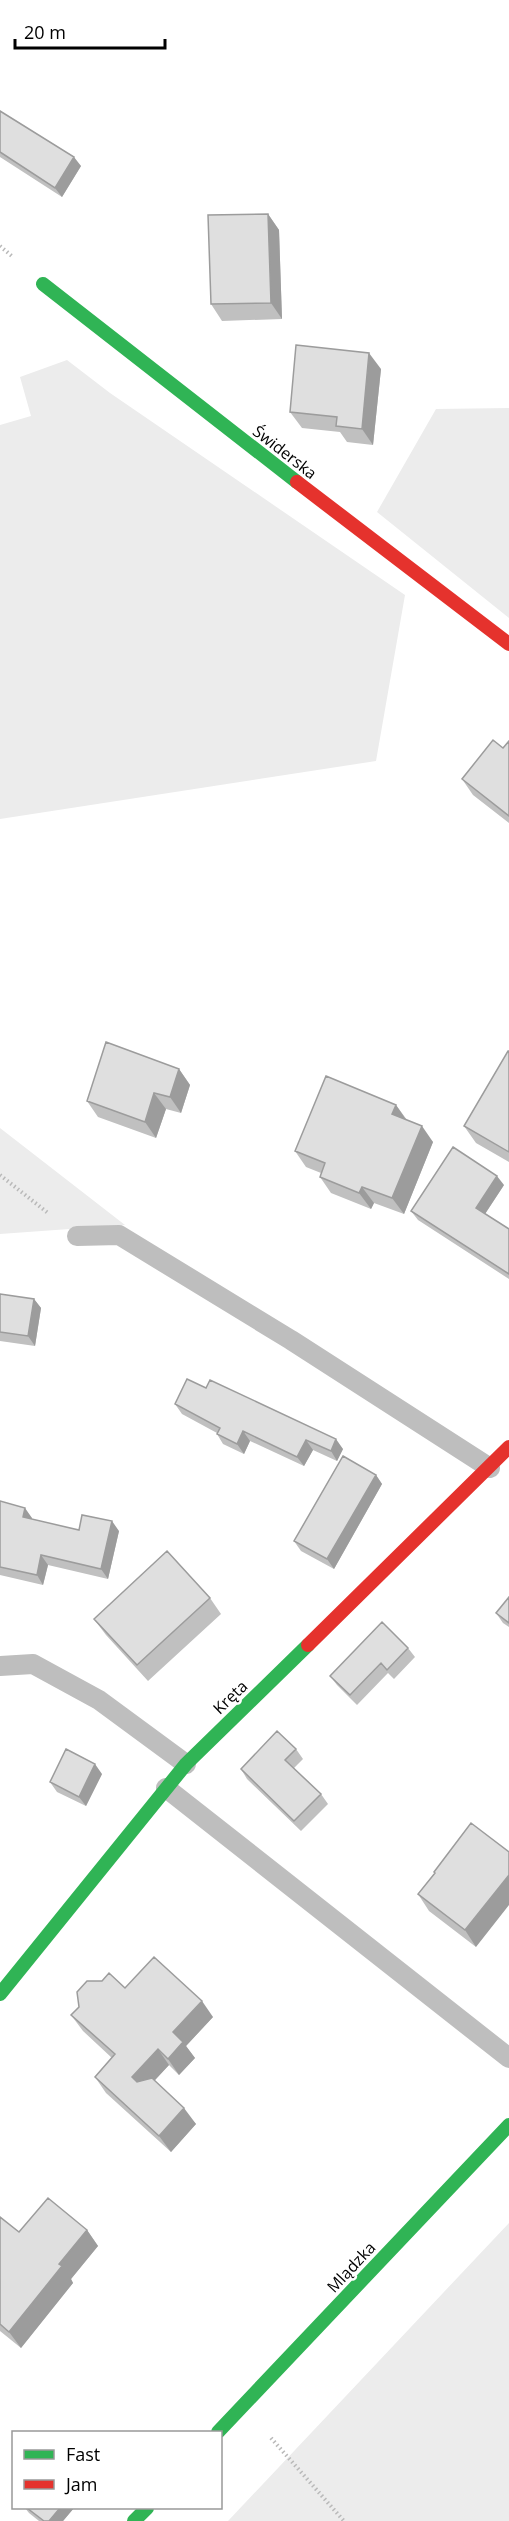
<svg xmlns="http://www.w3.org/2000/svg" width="509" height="2521" font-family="'Open Sans',sans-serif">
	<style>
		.green { fill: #ececec }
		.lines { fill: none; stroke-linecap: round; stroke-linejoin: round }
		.path { stroke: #b9b9b9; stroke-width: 4; stroke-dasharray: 1.5 3; stroke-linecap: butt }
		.lane { stroke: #bebebe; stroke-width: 20 }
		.fast { stroke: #30b455; stroke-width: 14 }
		.jam { stroke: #e5322d; stroke-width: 14 }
		.wall { fill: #c0c0c0 }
		.shaded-wall { fill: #9c9c9c }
		.building { fill: #dfdfdf; stroke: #9c9c9c; stroke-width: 1.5 }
		.labels { text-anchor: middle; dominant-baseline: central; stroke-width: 5; stroke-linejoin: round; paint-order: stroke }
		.street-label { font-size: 16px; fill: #000; stroke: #fff }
	</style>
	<rect width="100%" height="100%" fill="#fff"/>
	<path class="green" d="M67 360 110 393 405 595 376 761 0 819V425L31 416 20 377Z
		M509 408V618L377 512 436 409Z
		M0 1128 125 1225 0 1234Z
		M509 2223V2521H228Z"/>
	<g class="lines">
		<path class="path" d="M0 246 13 257
			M0 1175 48 1213
			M271 2438 344 2521"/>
		<path class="lane" d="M77 1236 119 1235 291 1340 490 1468
			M0 1666 33 1664 99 1700 186 1764
			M166 1788 509 2058"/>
		<path class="fast" d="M43 284 297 482
			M0 1994 186 1764 308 1645
			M218 2432 509 2125
			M134 2521 147 2508"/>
		<path class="jam" d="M297 482 509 644
			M308 1645 509 1447"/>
	</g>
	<path class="wall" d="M0 111 81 166 62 197 0 157Z
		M268 214 279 230 282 319 222 321 211 304Z
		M381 369 373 445 347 442 340 432 302 428 290 412Z
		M509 741V823L473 795 462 779 503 748Z
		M509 1051V1162L476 1143 464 1126Z
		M179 1069 190 1085 181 1113 166 1109 156 1138 98 1117 87 1101Z
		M396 1105 407 1120 433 1142 404 1214 374 1203 371 1209 331 1193 320 1177 321 1173 306 1167 295 1151Z
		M504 1185 485 1214 509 1229V1279L418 1220 411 1211Z
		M0 1294 34 1299 41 1308 35 1346 0 1341Z
		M206 1388 343 1449 337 1461 313 1450 304 1466 250 1441 244 1454 223 1444 217 1434V1433L182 1414 175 1404Z
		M376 1475 382 1484 334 1569 301 1551 294 1541Z
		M0 1501 32 1518 31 1519 79 1530 119 1531 108 1579 48 1565 43 1585 0 1575Z
		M509 1597V1627L503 1623 496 1613Z
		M210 1598 221 1614 148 1681 106 1635 94 1619Z
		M408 1648 415 1657 394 1679 388 1673 357 1705 337 1685 330 1676Z
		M296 1749 303 1759 294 1768 321 1794 328 1804 301 1831 247 1779 241 1769Z
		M102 1774 86 1806 57 1792 50 1782Z
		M471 1823 476 1947 429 1911 418 1894 435 1873Z
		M125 1988 213 2017 186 2046 195 2058 179 2075 169 2065 154 2081 196 2124 171 2152 106 2093 95 2077 112 2058 83 2031 71 2015Z
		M0 2217 19 2232 87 2230 98 2246 71 2279 73 2283 21 2348 0 2331Z
		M25 2508H74L63 2521H39L29 2513Z"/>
	<path class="shaded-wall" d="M74 157 81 166 62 197 55 188Z
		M268 214 279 230 282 319 271 303Z
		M369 353 381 369 373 445 362 429Z
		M179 1069 190 1085 181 1113 170 1097Z
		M154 1093 166 1109 156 1138 145 1122Z
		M396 1105 407 1121 392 1114Z
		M422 1126 433 1142 404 1214 392 1198Z
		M497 1176 504 1185 483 1217 476 1208Z
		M362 1187 374 1203 371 1209 359 1193Z
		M34 1299 41 1308 35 1346 28 1336Z
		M243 1431 250 1441 244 1454 237 1444Z
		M336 1439 343 1449 337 1461 331 1451Z
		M306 1440 313 1450 304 1466 297 1457Z
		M376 1475 382 1484 334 1569 327 1559Z
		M25 1508 32 1518 29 1526 23 1517Z
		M112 1521 119 1531 108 1579 101 1569Z
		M41 1555 48 1565 43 1585 37 1575Z
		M95 1764 102 1774 86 1806 79 1797Z
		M509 1875V1905L476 1947 465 1930Z
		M202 2001 213 2017 186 2046 195 2058 179 2075 168 2059 173 2032Z
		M158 2049 169 2065 143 2093 132 2077Z
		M184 2108 196 2124 171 2152 159 2136Z
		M87 2230 98 2246 71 2279 73 2283 21 2348 9 2332 59 2264Z
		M60 2508H74L63 2521H49Z"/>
	<path class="building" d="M0 111 74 157 55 188 0 152Z
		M268 214 271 303 211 304 208 215Z
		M296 345 369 353 362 429 336 426 337 417 290 412Z
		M493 740 503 748 509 741V816L462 779Z
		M106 1042 179 1069 170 1097 154 1093 145 1122 87 1101Z
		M508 1051H509V1152L464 1126Z
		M326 1076 396 1105 392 1114 422 1126 392 1198 362 1187 359 1193 320 1177 325 1163 295 1151Z
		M453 1147 497 1176 476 1208 509 1229V1274L411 1211Z
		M0 1294 34 1299 28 1336 0 1332Z
		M187 1379 206 1388 210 1380 336 1439 331 1451 306 1440 297 1457 243 1431 237 1444 217 1434 220 1428 175 1404Z
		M343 1456 376 1475 327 1559 294 1541Z
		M0 1501 25 1508 23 1517 79 1530 82 1515 112 1521 101 1569 41 1555 37 1575 0 1567Z
		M167 1551 210 1598 137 1665 94 1619Z
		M509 1597V1623L496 1613Z
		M382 1622 408 1648 387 1670 381 1663 350 1695 330 1676Z
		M277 1731 296 1749 285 1760 321 1794 294 1821 241 1769Z
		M66 1749 95 1764 79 1797 50 1782Z
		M471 1823 509 1852V1875L465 1930 418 1894 435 1873 434 1872Z
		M154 1957 202 2001 173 2032 183 2042 168 2059 158 2049 132 2077 137 2082 152 2078 184 2108 159 2136 95 2077 115 2054 71 2015 79 2007 77 1992 87 1981H102L109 1973 125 1988Z
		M48 2198 87 2230 59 2264 62 2266 9 2332 0 2324V2217L19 2232Z
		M27 2508H60L49 2521H44Z"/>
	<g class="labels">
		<g class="street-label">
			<text transform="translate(285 452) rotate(38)">Świderska</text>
			<text transform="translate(230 1697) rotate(-44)">Kręta</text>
			<text transform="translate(351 2267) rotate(-47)">Mlądzka</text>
		</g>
	</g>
	<rect x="12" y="2431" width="210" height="78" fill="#ffffff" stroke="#999999" stroke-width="1.5"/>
	<rect x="24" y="2450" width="30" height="9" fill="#30b455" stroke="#999999" stroke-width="1.5"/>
	<text x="66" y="2461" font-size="18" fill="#000000">Fast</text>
	<rect x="24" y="2480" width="30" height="9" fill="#e5322d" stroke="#999999" stroke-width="1.5"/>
	<text x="66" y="2491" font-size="18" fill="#000000">Jam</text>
	<path d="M15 39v9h150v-9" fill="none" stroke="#000000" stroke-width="3"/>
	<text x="24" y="39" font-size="18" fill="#000000" stroke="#ffffff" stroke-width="4.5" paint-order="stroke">20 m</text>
</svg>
